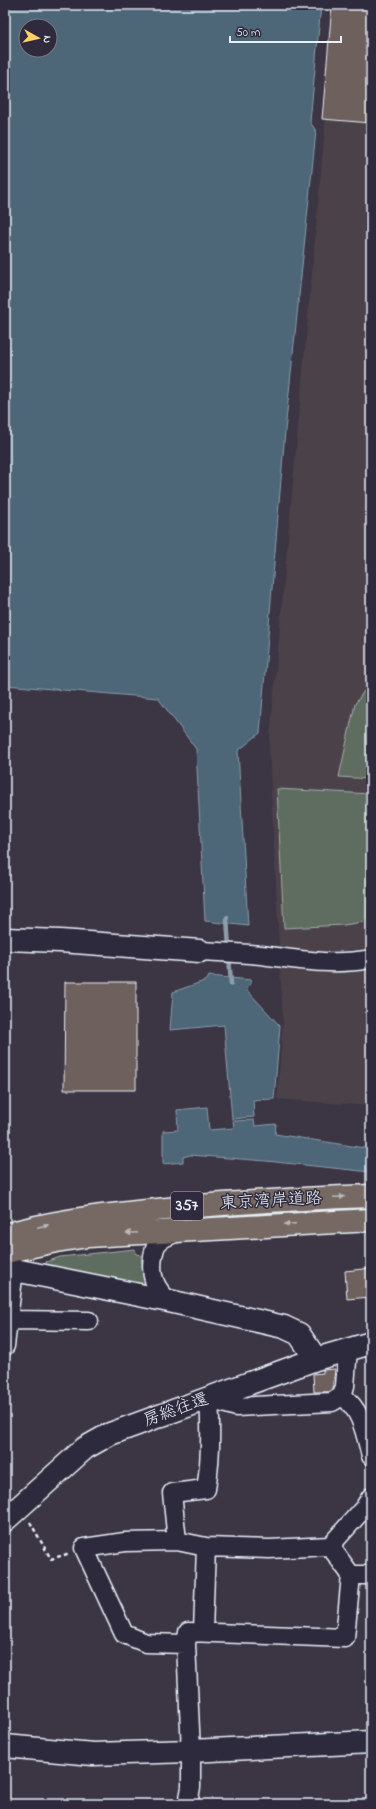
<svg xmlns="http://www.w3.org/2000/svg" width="376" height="1809" font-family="'Indie Flower','Klee One',sans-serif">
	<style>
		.built { fill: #4b424a }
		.green { fill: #5f6c61; stroke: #a4aeac }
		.water { fill: #4e6678; stroke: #8c9eab; fill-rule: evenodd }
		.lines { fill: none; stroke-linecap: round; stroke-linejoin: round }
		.stream { stroke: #8c9eab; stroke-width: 4.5 }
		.building { fill: #6e605c; stroke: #e8f1f8 }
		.minor-casing { stroke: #e8f1f8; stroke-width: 21 }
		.tertiary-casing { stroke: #e8f1f8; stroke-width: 25 }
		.trunk-casing { stroke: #e8f1f8; stroke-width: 25 }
		.path { stroke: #e8f1f8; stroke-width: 2.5; stroke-dasharray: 4 3; stroke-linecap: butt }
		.minor { stroke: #2f2a3d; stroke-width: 18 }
		.tertiary { stroke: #2f2a3d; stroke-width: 22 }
		.trunk { stroke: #766964; stroke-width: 22 }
		.oneway { fill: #babbbd }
		.labels { text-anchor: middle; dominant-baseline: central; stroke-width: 3; stroke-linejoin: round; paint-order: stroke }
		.shield { fill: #2f2a3d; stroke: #b0b5c0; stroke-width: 1 }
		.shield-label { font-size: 16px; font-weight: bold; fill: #e8f1f8 }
		.street-label { font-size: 17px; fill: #e8f1f8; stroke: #2f2a3d }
	</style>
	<rect width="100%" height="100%" fill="#3c3543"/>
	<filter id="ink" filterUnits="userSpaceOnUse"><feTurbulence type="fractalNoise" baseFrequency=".025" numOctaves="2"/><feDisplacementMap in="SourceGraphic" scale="8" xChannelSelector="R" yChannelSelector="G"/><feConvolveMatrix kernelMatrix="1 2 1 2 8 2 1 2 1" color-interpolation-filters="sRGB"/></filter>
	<g filter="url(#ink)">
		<path class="built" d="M336 5H371V1106L277 1099 283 1023 269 749Z"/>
		<path class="green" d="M371 690V779L339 777 355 704 364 691Z
			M277 789 371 794V915L363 922 344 925 284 928Z
			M135 1249 136 1254 141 1255 144 1280 148 1288 46 1268V1262L60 1257Z"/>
		<path class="water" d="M5 5H321L310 122 316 131 285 431 260 733 238 751 248 926 205 921 196 749 158 698 5 685ZM26 26H50V50H26Z
			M209 976 251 980V984L246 989 280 1026 274 1099 253 1100 254 1117 232 1119 224 1025 170 1030 173 992 207 980Z
			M207 1107 209 1130 234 1128 233 1121 254 1120 255 1126 276 1124 275 1134 371 1149V1172L266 1161 190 1155 183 1157V1162L163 1164V1131L178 1130 177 1110Z"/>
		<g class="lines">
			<path class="stream" d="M227 918 229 948
				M229 956 231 984"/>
		</g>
		<path class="building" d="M332 5H371V123L322 119Z
			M65 982H136V1090H64Z
			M371 1268V1297L347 1299 345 1271Z
			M335 1369 333 1389 329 1392H314L313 1374 323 1373V1370Z"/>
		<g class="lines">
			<g class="minor-casing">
				<path id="minor" d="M200 951C221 952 241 953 261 955 300 960 333 966 371 959
					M169 1301C154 1288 150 1275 153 1256 154 1252 155 1247 157 1244 162 1237 172 1234 179 1232
					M8 1320 89 1321
					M5 1346 14 1269
					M342 1396C362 1410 365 1433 371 1456
					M212 1397 223 1403 236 1407 332 1402 342 1396 345 1386 348 1349
					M177 1541 125 1542 84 1548 124 1634 146 1643 186 1644
					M330 1546 351 1575
					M206 1547 177 1541 172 1493 206 1489C211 1459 211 1429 209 1399
					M203 1632 206 1547 269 1549 330 1546 364 1508 371 1497
					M188 1804 191 1787V1751L186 1644 188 1632 345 1638 351 1575H371"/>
			</g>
			<g class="tertiary-casing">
				<path id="tertiary" d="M5 939 60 941 200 951
					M5 1268 169 1301 284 1327 299 1334 316 1359
					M5 1520 85 1448 110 1434 316 1359 371 1343
					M5 1746 93 1754 191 1751 371 1742"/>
			</g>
			<g class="trunk-casing">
				<path id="trunk" d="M5 1235C48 1222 92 1217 137 1212 215 1203 293 1199 371 1196
					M5 1252 56 1241 88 1236 371 1220"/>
			</g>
			<path class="path" d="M30 1522 51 1559 70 1553"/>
			<use href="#minor" class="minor"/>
			<use href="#tertiary" class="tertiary"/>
			<use href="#trunk" class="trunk"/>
		</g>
		<defs><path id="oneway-solid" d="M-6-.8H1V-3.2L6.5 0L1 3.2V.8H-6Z"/></defs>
		<g class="oneway">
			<use href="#oneway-solid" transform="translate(339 1197) rotate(-2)"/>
			<use href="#oneway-solid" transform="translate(290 1224) rotate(177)"/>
			<use href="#oneway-solid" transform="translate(43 1226) rotate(-12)"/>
			<use href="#oneway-solid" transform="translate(132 1233) rotate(177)"/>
		</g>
	</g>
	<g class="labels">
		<rect class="shield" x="171" y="1192" width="32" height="28" rx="3"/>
		<g class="shield-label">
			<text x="187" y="1206">357</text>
		</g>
		<g class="street-label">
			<text transform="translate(271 1201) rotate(-3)">東京湾岸道路</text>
			<text transform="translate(176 1410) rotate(-20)">房総往還</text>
		</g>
	</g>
	<rect width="376" height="1809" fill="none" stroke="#2f2a3d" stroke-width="20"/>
	<rect x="10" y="10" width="356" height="1789" fill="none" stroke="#e8f1f8" stroke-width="1.5" filter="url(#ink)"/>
	<g transform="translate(38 38) rotate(98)"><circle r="19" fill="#2f2a3d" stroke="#797a88"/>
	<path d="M0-3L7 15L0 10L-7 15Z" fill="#ffd166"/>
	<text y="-6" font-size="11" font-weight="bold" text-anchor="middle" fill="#e8f1f8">N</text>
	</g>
	<path d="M230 36v6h111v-6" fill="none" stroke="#e8f1f8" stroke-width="2"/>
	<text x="236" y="36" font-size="12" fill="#e8f1f8" stroke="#2f2a3d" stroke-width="3" paint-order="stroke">50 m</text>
</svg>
